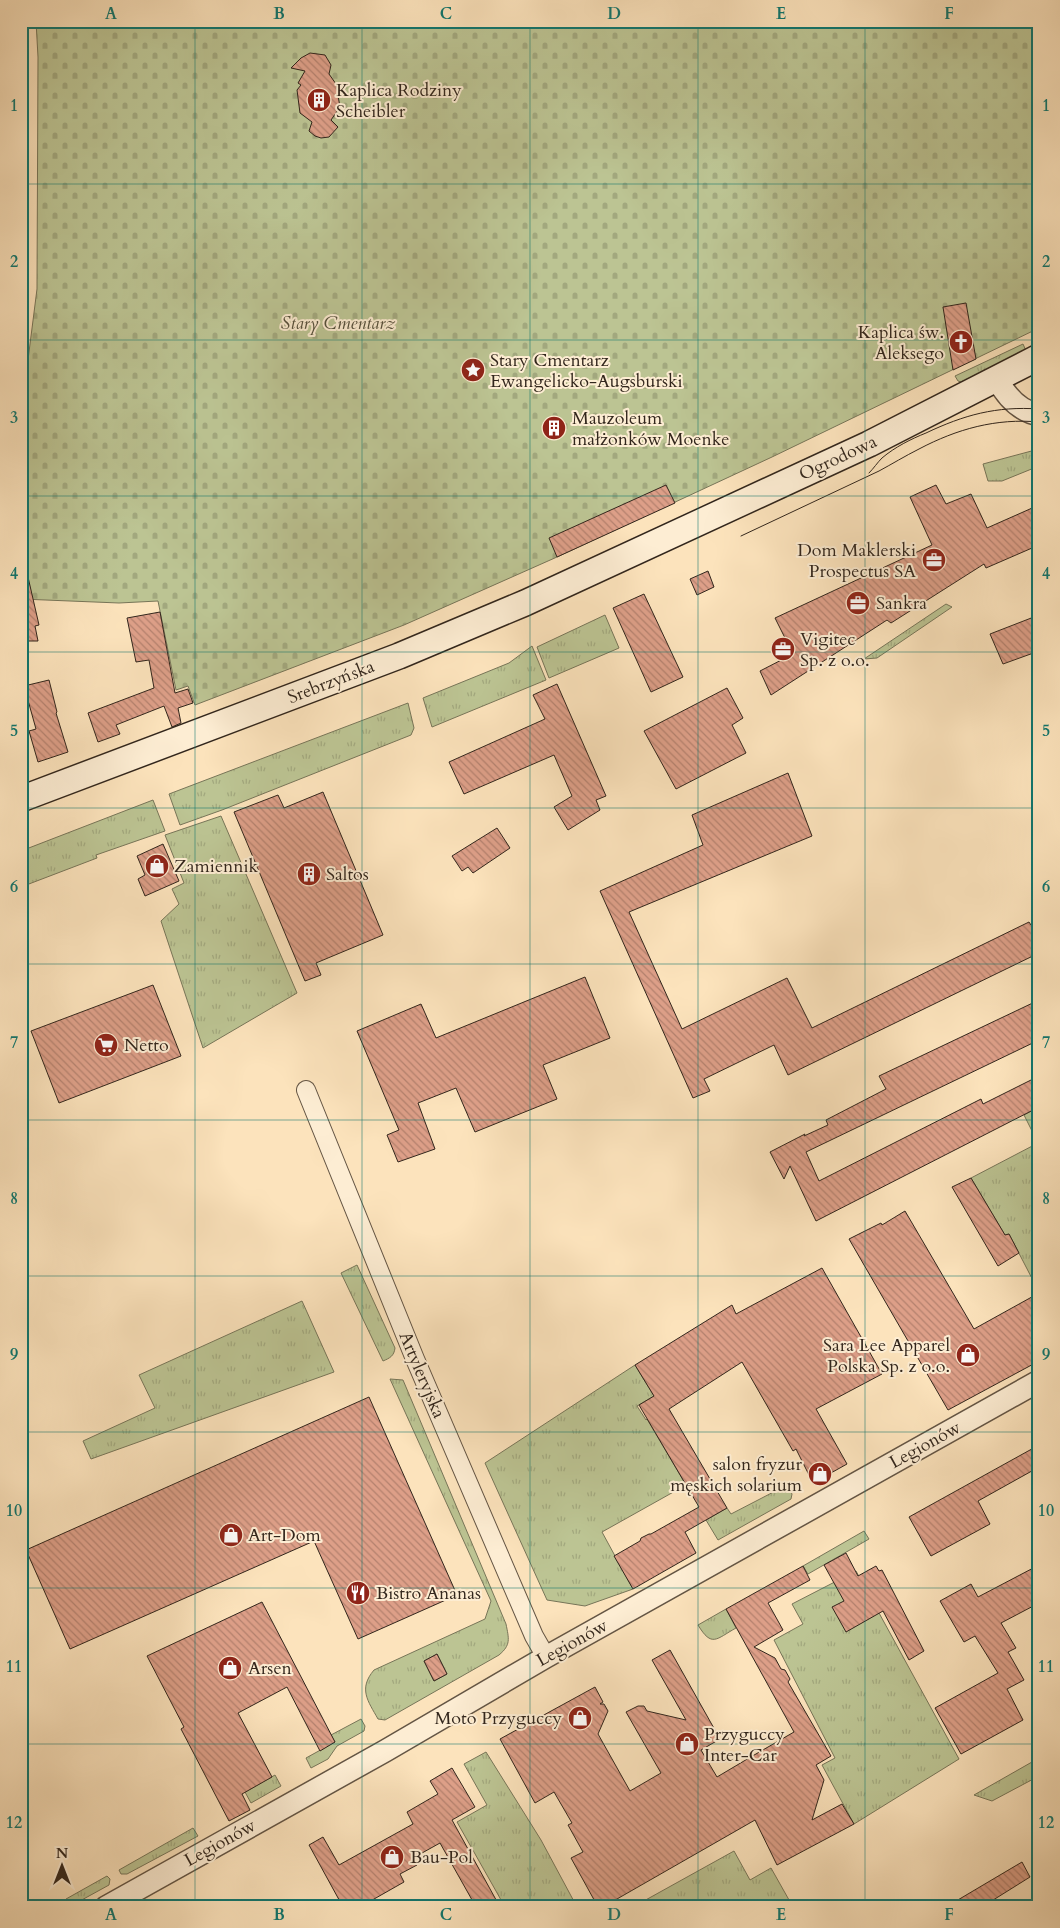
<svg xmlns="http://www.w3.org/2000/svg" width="1060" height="1928" font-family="Cardo,serif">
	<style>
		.grass { fill: url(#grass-tufts); stroke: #777558; fill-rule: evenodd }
		.cemetery { fill: url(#cemetery-stones); stroke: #777558 }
		.building { fill: url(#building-back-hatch); stroke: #32261c }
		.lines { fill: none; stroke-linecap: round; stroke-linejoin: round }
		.minor-casing { stroke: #645544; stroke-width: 20 }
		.tertiary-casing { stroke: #645544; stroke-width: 24 }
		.secondary-casing { stroke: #32261c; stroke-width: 28 }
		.minor { stroke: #fdedd3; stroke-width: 18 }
		.tertiary { stroke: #fdedd3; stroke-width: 21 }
		.secondary { stroke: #fdedd3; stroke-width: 25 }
		.tram { stroke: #32261c; stroke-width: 1 }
		.grid { fill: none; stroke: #0f766e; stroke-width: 1; stroke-opacity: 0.55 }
		.labels { text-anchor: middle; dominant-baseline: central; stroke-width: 4; stroke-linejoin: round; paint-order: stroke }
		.poi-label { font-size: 18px; fill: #32261c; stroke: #fdedd3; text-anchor: start }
		.park-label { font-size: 18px; font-style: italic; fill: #544e3a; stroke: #fdedd3 }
		.street-label { font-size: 18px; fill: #32261c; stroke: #fdedd3 }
		.neatline { fill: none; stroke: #0f766e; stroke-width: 2 }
		.grid-label { font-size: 16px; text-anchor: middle; font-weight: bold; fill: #0f766e }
	</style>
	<defs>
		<pattern id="grass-tufts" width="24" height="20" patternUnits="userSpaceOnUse" patternTransform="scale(1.25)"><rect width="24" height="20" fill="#bcc493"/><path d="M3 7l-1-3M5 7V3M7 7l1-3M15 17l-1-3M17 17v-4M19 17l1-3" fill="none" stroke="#a2a87e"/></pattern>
		<pattern id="cemetery-stones" width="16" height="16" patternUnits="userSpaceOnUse" patternTransform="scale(1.25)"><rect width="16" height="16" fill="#bcc493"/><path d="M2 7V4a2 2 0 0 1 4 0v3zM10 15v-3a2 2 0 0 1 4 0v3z" fill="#a2a87e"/></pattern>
		<pattern id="building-back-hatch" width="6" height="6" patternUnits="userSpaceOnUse" patternTransform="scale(1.25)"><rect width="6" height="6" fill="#dd9f88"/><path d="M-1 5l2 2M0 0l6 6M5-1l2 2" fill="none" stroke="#b4816e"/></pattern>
	</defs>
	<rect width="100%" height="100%" fill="#fce3bc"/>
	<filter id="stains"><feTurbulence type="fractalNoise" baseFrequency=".004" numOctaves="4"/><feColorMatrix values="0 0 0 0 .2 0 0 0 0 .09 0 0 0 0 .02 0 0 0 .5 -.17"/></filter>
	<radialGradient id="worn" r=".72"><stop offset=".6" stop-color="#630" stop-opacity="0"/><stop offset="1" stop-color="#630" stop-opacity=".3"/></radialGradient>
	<path class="grass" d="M1023 344 1027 353 964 383 958 381 955 376Z
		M1039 449V466L1002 481H988L983 464Z
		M946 604 952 607 877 658 864 659Z
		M605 615 619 648 549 678 537 647Z
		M532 646 546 680 432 727 423 698 509 663Z
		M408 703 414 728 411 735 222 810 180 825 169 794Z
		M153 800 165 831 96 855 97 858 21 887V851Z
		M221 816 297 993 203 1048 161 921 179 904 172 889 184 883 165 835Z
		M1039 1107V1292L1009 1234 1005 1235 971 1178 1038 1143 1024 1115Z
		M357 1265 395 1348C394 1356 390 1358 383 1361L341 1273Z
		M302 1301 334 1372 91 1459 83 1441 155 1408 139 1375Z
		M635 1365 654 1396 637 1406 646 1420 647 1419 686 1485 602 1532 633 1589 585 1606 547 1600 485 1463Z
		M390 1379 403 1380 506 1624C509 1639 511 1645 499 1655L385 1720 378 1719C368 1701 358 1689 374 1670L485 1619 491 1601ZM437 1654 447 1674 434 1681 424 1661Z
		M787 1485 792 1494 791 1499 718 1540 706 1520 727 1508 731 1514Z
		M864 1531 869 1539 808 1574 803 1566Z
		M856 1571 959 1759 854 1824 822 1765 835 1758 774 1640 803 1624 792 1604Z
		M726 1609 736 1628C716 1639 712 1648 698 1625Z
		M361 1719 365 1726 364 1731 337 1746 328 1759 311 1768 306 1758 335 1742 331 1735Z
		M486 1752 541 1840 577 1907H505L457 1822 487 1805 464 1764Z
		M1039 1758V1776L992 1801 974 1795Z
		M275 1775 281 1786 251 1803 245 1792Z
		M193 1828 198 1836 127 1874H121L119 1870Z
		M734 1851 750 1880 771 1868 793 1907H633Z
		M107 1876 110 1879 109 1885 69 1907H56L67 1901 66 1899Z"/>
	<path class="cemetery" d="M36 21H1039V328L772 457 557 557 404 625 195 705 188 686 176 690 158 601 119 603 21 599V415L37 289 38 57Z"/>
	<path class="building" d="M310 53 325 55 331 65 329 74 336 84 340 107 331 120 338 127 329 137 321 138 315 136 309 131 312 122 300 113 297 90 301 85 298 83 305 71 291 68 301 58Z
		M966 303 976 359 953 370 943 307Z
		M666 485 675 503 557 557 549 538Z
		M936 485 946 504 971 494 987 528 1039 505V545L986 568 984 564 891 623 887 620 771 695 760 671 793 654 775 618 932 545 910 497Z
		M708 571 714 587 697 595 690 579Z
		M28 577 39 625 35 626 38 641H21V578Z
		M644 594 683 677 651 692 613 608Z
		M160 612 175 693 188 689 193 703 178 708 181 723 172 727 164 706 116 725 120 734 98 742 88 713 154 688 149 660 136 662 127 618Z
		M1039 615V651L1003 664 990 634Z
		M49 680 57 712 56 713 68 752 38 762 29 731 36 729 24 686Z
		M557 684 606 796 596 800 600 810 568 830 554 807 572 796 554 755 464 794 449 762 545 719 533 695Z
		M727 688 743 718 732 725 746 753 676 789 644 731Z
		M788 773 812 836 629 912 682 1029 787 978 812 1028 1029 922 1031 925 1039 921V953L788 1075 774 1045 704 1079 710 1091 693 1098 600 891 703 845 692 815Z
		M323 792 383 935 316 963 321 975 305 981 234 812 278 795 284 808Z
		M497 828 510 848 473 873 468 867 462 871 452 856Z
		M163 844 179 881 145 896 138 879 145 875 137 856Z
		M585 977 610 1038 543 1065 557 1099 475 1132 456 1088 418 1103 435 1149 398 1162 387 1135 399 1130 357 1031 421 1004 436 1038Z
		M153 985 181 1056 59 1103 31 1031Z
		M1039 1000V1040L806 1152 819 1181 981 1099 983 1104 1039 1076V1107L816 1221 790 1166 784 1179 770 1152 805 1134 804 1136 828 1125 826 1120 886 1089 879 1076Z
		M971 1178 1005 1235 1009 1234 1019 1253 998 1266 952 1187Z
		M905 1211 974 1329 1039 1293V1361L948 1410 849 1239 881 1223 882 1225Z
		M822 1268 882 1374 816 1409 847 1464 813 1483 796 1449 793 1451 742 1362 669 1409 727 1508 685 1532 696 1553 633 1589 614 1556 640 1541 641 1538 649 1534H651L699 1507 639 1405 654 1396 635 1365 732 1305 736 1314Z
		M369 1397 457 1595 358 1639 314 1541 70 1649 26 1550Z
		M1039 1445V1467L978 1501 990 1524 931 1556 909 1517Z
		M846 1553 858 1576 876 1566 879 1571 882 1570 924 1651 909 1660 883 1611 846 1632 832 1607 844 1601 824 1565Z
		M1039 1565V1603L1001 1623 1016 1648 1008 1652 1024 1680 1007 1689 1023 1720 961 1754 935 1708 998 1673 975 1636 964 1642 940 1601 971 1584 978 1597Z
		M803 1566 810 1580 768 1603 783 1630 754 1647 775 1658 781 1669 785 1670 790 1679 788 1682 831 1756 816 1765 824 1780 812 1820 842 1804 854 1824 777 1865 755 1820 603 1907H598L571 1858 583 1852 568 1825 572 1823 554 1792 535 1803 500 1739 595 1687 603 1702 600 1704H604L608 1711 598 1734 630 1791 661 1773 626 1712 638 1706H644L647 1711 686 1720 652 1660 670 1650 720 1739 701 1750 717 1777 749 1758 794 1732 726 1609Z
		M262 1602 335 1742 320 1751 287 1687 238 1713 272 1777 242 1794 250 1810 229 1821 181 1729 184 1727 147 1656Z
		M437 1654 447 1674 434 1681 424 1661Z
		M452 1768 475 1807 452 1820 500 1907H476L440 1843 413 1858 417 1865 400 1874 404 1882 360 1907H343L309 1845 323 1837 339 1865 413 1824 407 1812 438 1794 430 1781Z
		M1022 1862 1030 1877 982 1907H946Z"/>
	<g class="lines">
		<g class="minor-casing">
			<path id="minor" d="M306 1090 415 1359 534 1636 546 1657"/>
		</g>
		<g class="tertiary-casing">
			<path id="tertiary" d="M997 379C1006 396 1019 411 1039 415
				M106 1907 385 1751 546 1657 1039 1381"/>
		</g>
		<g class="secondary-casing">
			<path id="secondary" d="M21 799 399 656 525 603 869 444 1039 357"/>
		</g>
		<use href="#minor" class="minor"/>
		<use href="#tertiary" class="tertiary"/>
		<use href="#secondary" class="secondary"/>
		<path class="tram" d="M869 473C874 468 877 463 882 458 895 447 911 439 926 433 964 415 996 406 1039 409
			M741 536C787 514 833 493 879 471 892 464 905 456 919 449 957 429 996 418 1039 422"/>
	</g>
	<path class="grid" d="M195 21V1907M362 21V1907M530 21V1907M698 21V1907M865 21V1907M21 184H1039M21 340H1039M21 496H1039M21 652H1039M21 808H1039M21 964H1039M21 1120H1039M21 1276H1039M21 1432H1039M21 1588H1039M21 1744H1039"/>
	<defs>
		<g id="building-disc" transform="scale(1.25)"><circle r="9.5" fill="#8f2418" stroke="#fdedd3"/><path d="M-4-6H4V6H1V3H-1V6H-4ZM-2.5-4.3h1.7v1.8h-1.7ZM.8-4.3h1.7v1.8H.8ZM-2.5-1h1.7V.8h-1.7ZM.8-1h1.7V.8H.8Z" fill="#fff"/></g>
		<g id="church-disc" transform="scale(1.25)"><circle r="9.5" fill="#8f2418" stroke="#fdedd3"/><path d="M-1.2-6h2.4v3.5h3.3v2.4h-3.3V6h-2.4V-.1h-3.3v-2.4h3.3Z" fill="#fff"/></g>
		<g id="sight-disc" transform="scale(1.25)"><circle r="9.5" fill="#8f2418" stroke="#fdedd3"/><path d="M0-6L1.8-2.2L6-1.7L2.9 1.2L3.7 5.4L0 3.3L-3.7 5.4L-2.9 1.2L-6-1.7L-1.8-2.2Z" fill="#fff"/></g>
		<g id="office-disc" transform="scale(1.25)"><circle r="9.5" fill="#8f2418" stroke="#fdedd3"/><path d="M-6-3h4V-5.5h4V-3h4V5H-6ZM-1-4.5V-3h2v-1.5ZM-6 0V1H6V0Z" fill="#fff"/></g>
		<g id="shop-disc" transform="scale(1.25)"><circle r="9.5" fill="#8f2418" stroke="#fdedd3"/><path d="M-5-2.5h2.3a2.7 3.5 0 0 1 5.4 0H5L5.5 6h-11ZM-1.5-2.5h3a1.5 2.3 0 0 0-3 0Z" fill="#fff"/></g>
		<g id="supermarket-disc" transform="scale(1.25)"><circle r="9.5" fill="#8f2418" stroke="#fdedd3"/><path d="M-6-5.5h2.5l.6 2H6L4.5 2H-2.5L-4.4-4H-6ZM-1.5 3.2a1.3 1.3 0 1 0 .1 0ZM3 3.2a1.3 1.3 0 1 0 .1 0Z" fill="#fff"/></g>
		<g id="restaurant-disc" transform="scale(1.25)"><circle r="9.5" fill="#8f2418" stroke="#fdedd3"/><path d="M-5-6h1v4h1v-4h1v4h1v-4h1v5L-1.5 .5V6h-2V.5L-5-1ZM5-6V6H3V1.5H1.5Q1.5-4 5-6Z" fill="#fff"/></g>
	</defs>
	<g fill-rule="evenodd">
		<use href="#building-disc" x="319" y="100"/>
		<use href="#church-disc" x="961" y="342"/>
		<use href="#sight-disc" x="473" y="370"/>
		<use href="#building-disc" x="554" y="428"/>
		<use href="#office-disc" x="934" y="560"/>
		<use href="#office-disc" x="858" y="603"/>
		<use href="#office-disc" x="783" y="649"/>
		<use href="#shop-disc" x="157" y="866"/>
		<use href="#building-disc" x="309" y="874"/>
		<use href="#supermarket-disc" x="106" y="1045"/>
		<use href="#shop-disc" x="968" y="1355"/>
		<use href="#shop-disc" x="820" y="1474"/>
		<use href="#shop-disc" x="231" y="1535"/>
		<use href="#restaurant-disc" x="358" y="1593"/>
		<use href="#shop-disc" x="230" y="1668"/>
		<use href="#shop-disc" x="580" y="1718"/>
		<use href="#shop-disc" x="687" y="1744"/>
		<use href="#shop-disc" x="392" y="1857"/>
	</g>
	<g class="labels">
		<g class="poi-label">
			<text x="336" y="90">Kaplica Rodziny<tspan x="336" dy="21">Scheibler</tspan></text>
			<text x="944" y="332" text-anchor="end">Kaplica św.<tspan x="944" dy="21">Aleksego</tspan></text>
			<text x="490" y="360">Stary Cmentarz<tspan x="490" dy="21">Ewangelicko-Augsburski</tspan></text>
			<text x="572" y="418">Mauzoleum<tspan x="572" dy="21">małżonków Moenke</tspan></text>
			<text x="916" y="550" text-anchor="end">Dom Maklerski<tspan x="916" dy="21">Prospectus SA</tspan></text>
			<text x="876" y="603">Sankra</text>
			<text x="800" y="639">Vigitec<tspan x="800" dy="21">Sp. z o.o.</tspan></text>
			<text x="174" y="866">Zamiennik</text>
			<text x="326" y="874">Saltos</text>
			<text x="124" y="1045">Netto</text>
			<text x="950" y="1345" text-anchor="end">Sara Lee Apparel<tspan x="950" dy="21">Polska Sp. z o.o.</tspan></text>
			<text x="802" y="1464" text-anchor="end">salon fryzur<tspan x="802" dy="21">męskich solarium</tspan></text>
			<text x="248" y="1535">Art-Dom</text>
			<text x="376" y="1593">Bistro Ananas</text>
			<text x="248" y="1668">Arsen</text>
			<text x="562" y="1718" text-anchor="end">Moto Przyguccy</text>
			<text x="704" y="1734">Przyguccy<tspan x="704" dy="21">Inter-Car</tspan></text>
			<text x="410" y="1857">Bau-Pol</text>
		</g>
		<g class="park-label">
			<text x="338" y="323">Stary Cmentarz</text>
		</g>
		<g class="street-label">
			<text transform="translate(838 458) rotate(-25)">Ogrodowa</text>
			<text transform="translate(331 682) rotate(-21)">Srebrzyńska</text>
			<text transform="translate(422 1375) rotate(67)">Artyleryjska</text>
			<text transform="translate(925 1445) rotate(-29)">Legionów</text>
			<text transform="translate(572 1643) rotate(-29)">Legionów</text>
			<text transform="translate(220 1843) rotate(-29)">Legionów</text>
		</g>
	</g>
	<rect width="1060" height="1928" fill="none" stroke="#fce3bc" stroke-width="55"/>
	<g transform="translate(62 1866)" stroke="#fdedd3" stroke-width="4" paint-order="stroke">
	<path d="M0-4L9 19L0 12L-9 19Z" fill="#32261c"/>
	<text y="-8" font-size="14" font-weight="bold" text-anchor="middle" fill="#32261c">N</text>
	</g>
	<rect x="28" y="28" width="1004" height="1872" class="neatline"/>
	<g class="grid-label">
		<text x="111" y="19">A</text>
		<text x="279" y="19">B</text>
		<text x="446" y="19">C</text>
		<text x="614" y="19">D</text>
		<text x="781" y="19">E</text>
		<text x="949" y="19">F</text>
		<text x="14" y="111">1</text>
		<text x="1046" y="111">1</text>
		<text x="14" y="267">2</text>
		<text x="1046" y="267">2</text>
		<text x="14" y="423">3</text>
		<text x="1046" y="423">3</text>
		<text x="14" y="579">4</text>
		<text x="1046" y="579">4</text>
		<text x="14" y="736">5</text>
		<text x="1046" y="736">5</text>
		<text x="14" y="892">6</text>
		<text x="1046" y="892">6</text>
		<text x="14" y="1048">7</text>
		<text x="1046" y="1048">7</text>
		<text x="14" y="1204">8</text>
		<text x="1046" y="1204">8</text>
		<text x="14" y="1360">9</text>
		<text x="1046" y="1360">9</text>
		<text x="14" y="1516">10</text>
		<text x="1046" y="1516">10</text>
		<text x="14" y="1672">11</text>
		<text x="1046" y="1672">11</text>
		<text x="14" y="1828">12</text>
		<text x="1046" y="1828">12</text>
		<text x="111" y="1920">A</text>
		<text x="279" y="1920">B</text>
		<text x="446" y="1920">C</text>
		<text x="614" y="1920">D</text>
		<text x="781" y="1920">E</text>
		<text x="949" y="1920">F</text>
	</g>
	<rect width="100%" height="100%" filter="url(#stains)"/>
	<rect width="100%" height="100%" fill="url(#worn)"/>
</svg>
